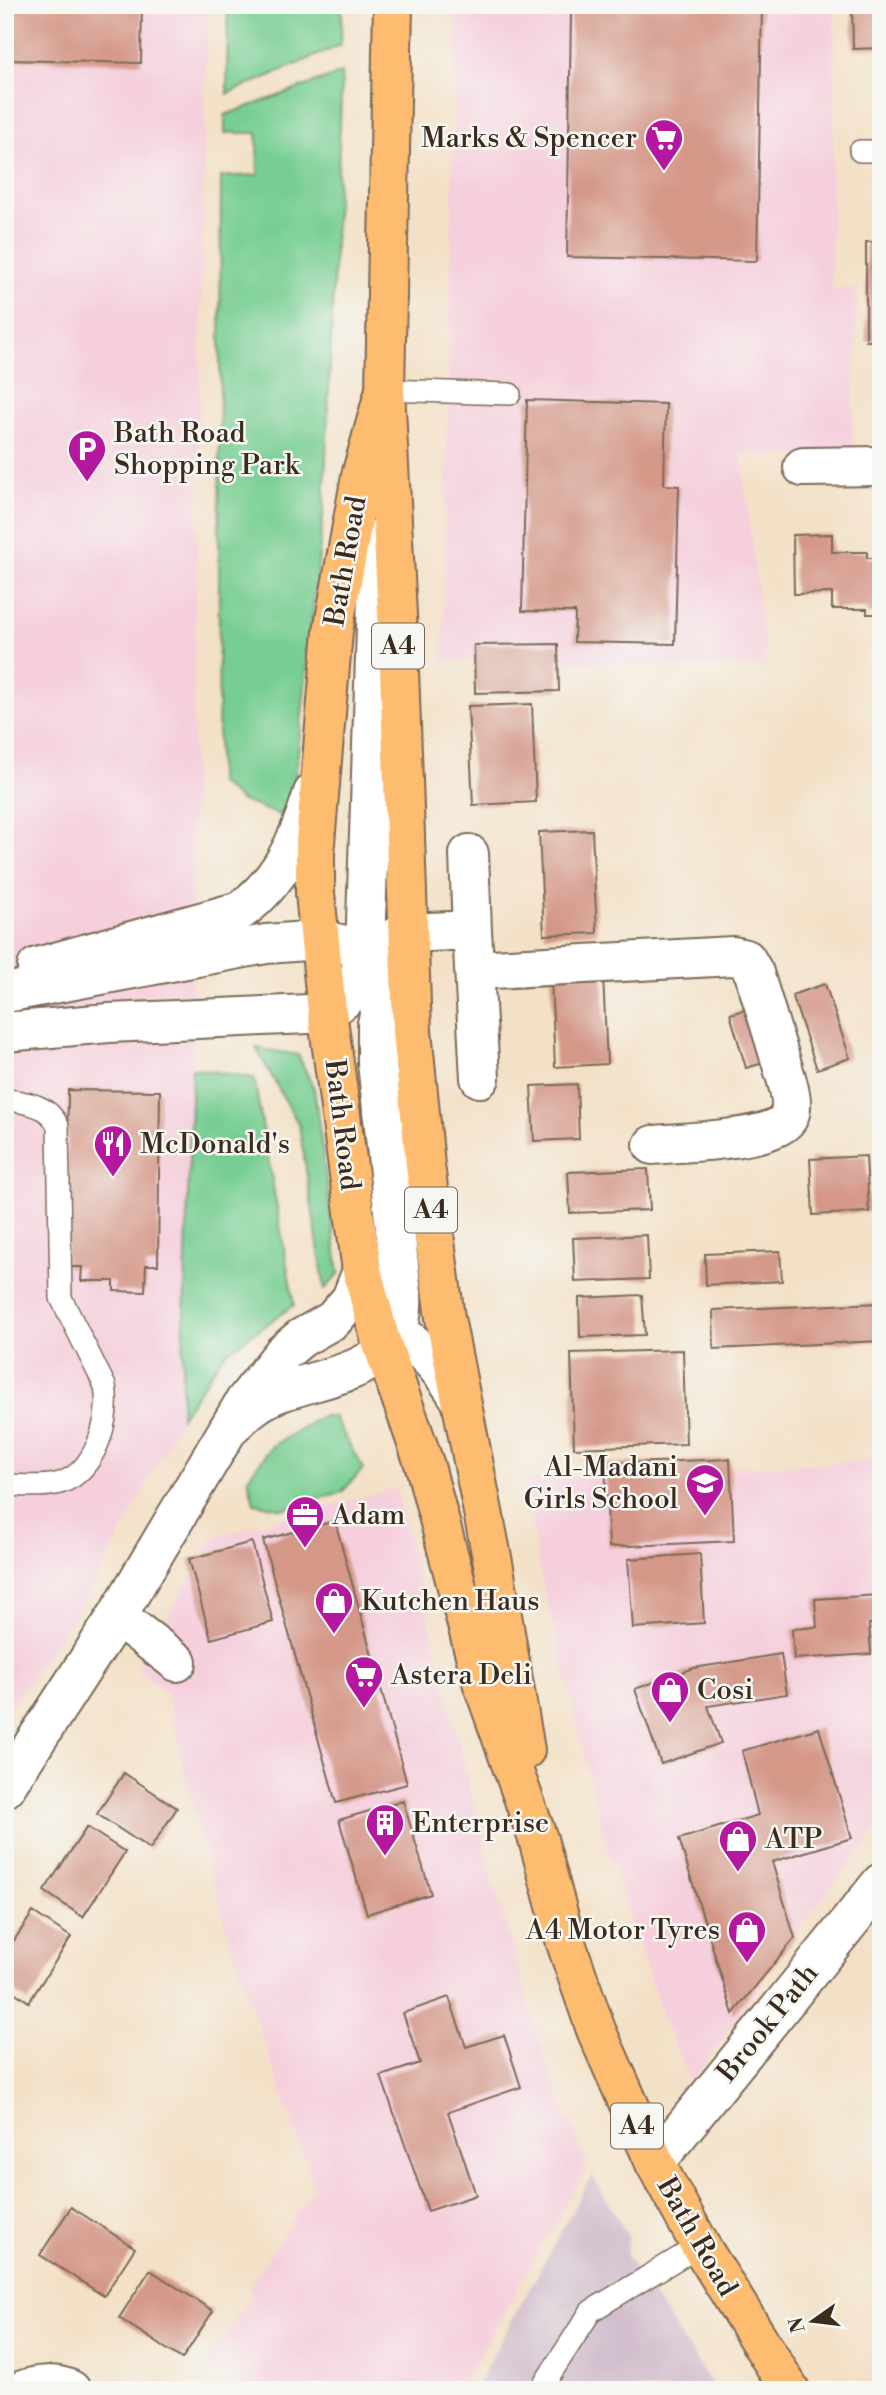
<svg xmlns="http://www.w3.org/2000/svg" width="886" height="2395" font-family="'Libre Bodoni',serif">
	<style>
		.built { fill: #f5cfdc }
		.industrial { fill: #d1bdcc }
		.green { fill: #77ce92; stroke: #597c58; stroke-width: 2 }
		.building { fill: #d49788 }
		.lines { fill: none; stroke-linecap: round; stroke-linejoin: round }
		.lane-casing { stroke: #7b6a59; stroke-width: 24 }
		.street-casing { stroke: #7b6a59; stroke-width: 42 }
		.primary-casing { stroke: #7b6a59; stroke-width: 42 }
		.lane { stroke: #fff; stroke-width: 21 }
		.street { stroke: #fff; stroke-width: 38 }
		.primary { stroke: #febc70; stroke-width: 38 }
		.labels { text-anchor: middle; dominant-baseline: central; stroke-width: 5; stroke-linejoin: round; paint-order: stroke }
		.shield { fill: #f6f6f2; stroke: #73675e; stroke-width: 2 }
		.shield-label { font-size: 26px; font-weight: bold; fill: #3b2a1e }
		.poi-label { font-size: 28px; fill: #3b2a1e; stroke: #f6f6f2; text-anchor: start }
		.street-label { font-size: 28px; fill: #3b2a1e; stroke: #f6f6f2 }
	</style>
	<rect width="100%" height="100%" fill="#f6f6f2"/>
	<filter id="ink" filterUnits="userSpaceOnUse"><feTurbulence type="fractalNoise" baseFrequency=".0143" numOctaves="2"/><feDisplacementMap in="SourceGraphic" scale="14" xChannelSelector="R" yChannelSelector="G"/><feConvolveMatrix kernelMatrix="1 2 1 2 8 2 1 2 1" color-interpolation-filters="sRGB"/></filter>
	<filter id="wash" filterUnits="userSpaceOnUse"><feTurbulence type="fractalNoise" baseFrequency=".00686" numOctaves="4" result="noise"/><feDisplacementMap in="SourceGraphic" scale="28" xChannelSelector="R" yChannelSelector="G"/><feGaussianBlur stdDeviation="1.57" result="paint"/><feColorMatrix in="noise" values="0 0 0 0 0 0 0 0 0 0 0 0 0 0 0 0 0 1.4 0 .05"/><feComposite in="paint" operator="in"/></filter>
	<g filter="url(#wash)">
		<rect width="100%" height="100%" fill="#f3e1c7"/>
		<path class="built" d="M5 5H207L192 812V1068L181 1417 91 1591 5 1715Z
			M456 5H835L831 288 857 289 852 458 741 454 767 667 442 661Z
			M881 1460V1825L810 1914 691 2083 662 2016 605 1842 539 1568 523 1480Z
			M396 1488 495 1889 542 2050 587 2166 460 2390H248L206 2362 253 2293 248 2289 314 2187 233 1952 194 1813 167 1693 136 1669 215 1536Z"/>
		<path class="industrial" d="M592 2175 628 2236 627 2257 716 2390H474Z"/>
		<path class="green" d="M228 5H342L341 45 227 94Z
			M342 73 324 507 291 819 240 800 218 782 221 177 258 175 257 133H225V115Z
			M256 1048 298 1055 314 1089 339 1274 325 1289 299 1125Z
			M192 1068 254 1078 294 1305 224 1354 181 1417Z
			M322 1416 334 1417 363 1469 342 1492 283 1509 254 1503 248 1478 272 1446Z"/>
		<g id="blocks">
			<path class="building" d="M5 5H142L141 63 5 60Z
				M581 5H762L757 261 567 257 571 14Z
				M852 5H881V48L853 49Z
				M866 242H881V341H866Z
				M527 400 666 404 664 485 679 486 675 644 574 642 575 612 522 611Z
				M832 534V552H867V558H881V614H867V609H832V593L794 594 793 535Z
				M558 644 559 691 475 693 474 645Z
				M532 704 536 802 473 805 468 706Z
				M592 830 597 933 544 935 539 832Z
				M603 974 607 1064 555 1067 551 976Z
				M825 984 850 1058 817 1069 792 995Z
				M752 1008 767 1062 746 1068 730 1014Z
				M577 1084 579 1139 534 1141 531 1086Z
				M68 1090 160 1091 158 1265H146L145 1292 114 1291V1281H81L82 1267H66Z
				M866 1156 869 1212 813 1215 810 1159Z
				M648 1169 650 1210 570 1213 568 1172Z
				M647 1235 649 1279 575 1282 573 1238Z
				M780 1251 782 1281 706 1285 705 1254Z
				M642 1295 645 1335 580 1337 579 1298Z
				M881 1303V1341L714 1349 713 1310Z
				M683 1350 686 1444 574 1448 571 1353Z
				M730 1459 734 1541 609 1547 605 1464Z
				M335 1521 407 1784 336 1803 263 1540Z
				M252 1542 273 1622 211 1639 189 1559Z
				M700 1554 704 1623 633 1628 628 1559Z
				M879 1595 881 1624H869L871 1654 794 1659 792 1629 817 1627 815 1599Z
				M781 1654 787 1694 708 1706 721 1743 661 1764 635 1689 694 1668Z
				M819 1728 852 1838 772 1862 795 1938 733 2014 679 1839 758 1815 742 1751Z
				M124 1773 177 1808 150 1849 97 1814Z
				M403 1801 431 1894 367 1914 339 1820Z
				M87 1827 125 1852 83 1917 44 1891Z
				M33 1912 71 1937 29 2002 5 1986V1954Z
				M449 1997 466 2047 504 2035 521 2087 448 2112 476 2195 428 2211 381 2076 420 2063 403 2013Z
				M71 2207 135 2248 104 2296 40 2255Z
				M150 2270 213 2311 182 2359 119 2318Z"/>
		</g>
	</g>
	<g filter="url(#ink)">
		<use href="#blocks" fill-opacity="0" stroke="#7b6a59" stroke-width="2"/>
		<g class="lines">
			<g class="lane-casing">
				<path id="lane" d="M860 151H881
					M385 390 510 394
					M5 1485C23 1485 43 1488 60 1483 96 1472 111 1418 105 1386L61 1298 58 1126C49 1105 28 1103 8 1100
					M540 2390 591 2311 700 2245"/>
			</g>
			<g class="street-casing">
				<path id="street" d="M803 467 881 466
					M469 854 472 930
					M408 933 472 930 480 1078
					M37 967 240 911C281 881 298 841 313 793
					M474 970 733 956 746 959 754 973 787 1081C790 1093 794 1107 788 1118 774 1141 680 1142 653 1145
					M5 993 266 944 320 940 351 946
					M5 1032 109 1023 309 1014C349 1006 358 989 365 951L379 539
					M377 1318C413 1339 438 1363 460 1399
					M228 1429C244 1414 259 1399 281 1392 336 1372 407 1371 402 1293L377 1063V1024L396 937
					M117 1616 177 1662
					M5 1788 117 1616 245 1401 283 1353 301 1338 333 1320 351 1299 362 1271
					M655 2163 881 1883
					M23 2390C38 2384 56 2383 71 2390"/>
			</g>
			<g class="primary-casing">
				<path id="primary" d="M393 5 385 390 397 614 412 1031 425 1165 445 1318 494 1568 525 1750
					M385 390 361 476 333 631 315 843V893L327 1011 362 1271 380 1338 425 1466 483 1685 538 1839 566 1943 596 2030 655 2163 700 2245 790 2390"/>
			</g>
			<use href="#lane" class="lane"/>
			<use href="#street" class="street"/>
			<use href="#primary" class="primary"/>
		</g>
	</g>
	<defs>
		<g id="supermarket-pin" transform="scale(2.0125)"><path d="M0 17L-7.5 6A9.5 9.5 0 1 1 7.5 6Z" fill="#b5179e" stroke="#f6f6f2"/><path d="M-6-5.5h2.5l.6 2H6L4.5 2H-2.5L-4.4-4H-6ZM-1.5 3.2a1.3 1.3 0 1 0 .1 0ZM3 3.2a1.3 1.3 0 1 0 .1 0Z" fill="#fff"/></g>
		<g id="parking-pin" transform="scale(2.0125)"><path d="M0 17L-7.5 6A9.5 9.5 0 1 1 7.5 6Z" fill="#b5179e" stroke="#f6f6f2"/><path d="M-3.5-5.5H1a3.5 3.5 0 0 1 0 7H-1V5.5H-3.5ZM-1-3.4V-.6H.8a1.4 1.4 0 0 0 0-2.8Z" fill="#fff"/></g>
		<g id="restaurant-pin" transform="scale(2.0125)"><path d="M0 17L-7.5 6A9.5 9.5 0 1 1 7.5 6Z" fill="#b5179e" stroke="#f6f6f2"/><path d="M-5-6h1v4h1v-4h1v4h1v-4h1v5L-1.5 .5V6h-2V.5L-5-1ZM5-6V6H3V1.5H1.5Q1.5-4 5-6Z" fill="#fff"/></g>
		<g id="school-pin" transform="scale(2.0125)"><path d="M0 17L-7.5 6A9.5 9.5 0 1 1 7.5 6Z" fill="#b5179e" stroke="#f6f6f2"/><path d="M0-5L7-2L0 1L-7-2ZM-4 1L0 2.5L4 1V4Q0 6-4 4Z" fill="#fff"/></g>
		<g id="office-pin" transform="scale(2.0125)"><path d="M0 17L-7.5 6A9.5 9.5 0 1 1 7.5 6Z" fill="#b5179e" stroke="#f6f6f2"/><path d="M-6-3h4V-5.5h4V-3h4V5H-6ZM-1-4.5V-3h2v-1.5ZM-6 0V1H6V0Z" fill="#fff"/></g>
		<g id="shop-pin" transform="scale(2.0125)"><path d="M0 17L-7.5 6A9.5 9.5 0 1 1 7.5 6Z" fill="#b5179e" stroke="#f6f6f2"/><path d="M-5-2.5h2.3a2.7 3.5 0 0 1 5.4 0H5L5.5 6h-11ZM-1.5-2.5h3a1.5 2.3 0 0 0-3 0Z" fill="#fff"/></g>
		<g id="building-pin" transform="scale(2.0125)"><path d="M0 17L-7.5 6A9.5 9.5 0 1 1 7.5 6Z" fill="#b5179e" stroke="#f6f6f2"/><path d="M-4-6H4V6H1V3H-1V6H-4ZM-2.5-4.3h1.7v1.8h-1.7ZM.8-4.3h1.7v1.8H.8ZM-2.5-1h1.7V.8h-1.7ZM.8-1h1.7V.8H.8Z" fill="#fff"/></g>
	</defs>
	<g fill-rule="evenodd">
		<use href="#supermarket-pin" x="664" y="138"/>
		<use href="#parking-pin" x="87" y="449"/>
		<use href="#restaurant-pin" x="113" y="1144"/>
		<use href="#school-pin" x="705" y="1483"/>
		<use href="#office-pin" x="305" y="1515"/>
		<use href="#shop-pin" x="334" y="1601"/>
		<use href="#supermarket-pin" x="364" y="1675"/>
		<use href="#shop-pin" x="670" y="1690"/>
		<use href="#building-pin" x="385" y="1823"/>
		<use href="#shop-pin" x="738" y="1839"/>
		<use href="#shop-pin" x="747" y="1930"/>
	</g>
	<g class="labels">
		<g class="shield">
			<rect x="372" y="623.5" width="52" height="45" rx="5"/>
			<rect x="405" y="1187.5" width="52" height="45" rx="5"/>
			<rect x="611" y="2103.5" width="52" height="45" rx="5"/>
		</g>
		<g class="shield-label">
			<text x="398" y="646">A4</text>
			<text x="431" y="1210">A4</text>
			<text x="637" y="2126">A4</text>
		</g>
		<g class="poi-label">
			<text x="637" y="138" text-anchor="end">Marks &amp; Spencer</text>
			<text x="114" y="433">Bath Road<tspan x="114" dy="32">Shopping Park</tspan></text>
			<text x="140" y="1144">McDonald's</text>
			<text x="678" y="1467" text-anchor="end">Al-Madani<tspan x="678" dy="32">Girls School</tspan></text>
			<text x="332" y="1515">Adam</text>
			<text x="361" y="1601">Kutchen Haus</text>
			<text x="391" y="1675">Astera Deli</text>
			<text x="697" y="1690">Cosi</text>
			<text x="412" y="1823">Enterprise</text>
			<text x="765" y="1839">ATP</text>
			<text x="720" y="1930" text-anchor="end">A4 Motor Tyres</text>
		</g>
		<g class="street-label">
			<text transform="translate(346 561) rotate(-80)">Bath Road</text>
			<text transform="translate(342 1125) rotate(83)">Bath Road</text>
			<text transform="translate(768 2023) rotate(-51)">Brook Path</text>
			<text transform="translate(697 2237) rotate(60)">Bath Road</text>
		</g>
	</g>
	<rect width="886" height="2395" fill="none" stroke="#f6f6f2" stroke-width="28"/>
	<g transform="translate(813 2321) rotate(256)" stroke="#f6f6f2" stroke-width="5" paint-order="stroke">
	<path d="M0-5L12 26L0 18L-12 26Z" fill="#3b2a1e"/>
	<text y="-10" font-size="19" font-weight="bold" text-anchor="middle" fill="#3b2a1e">N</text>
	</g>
</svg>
